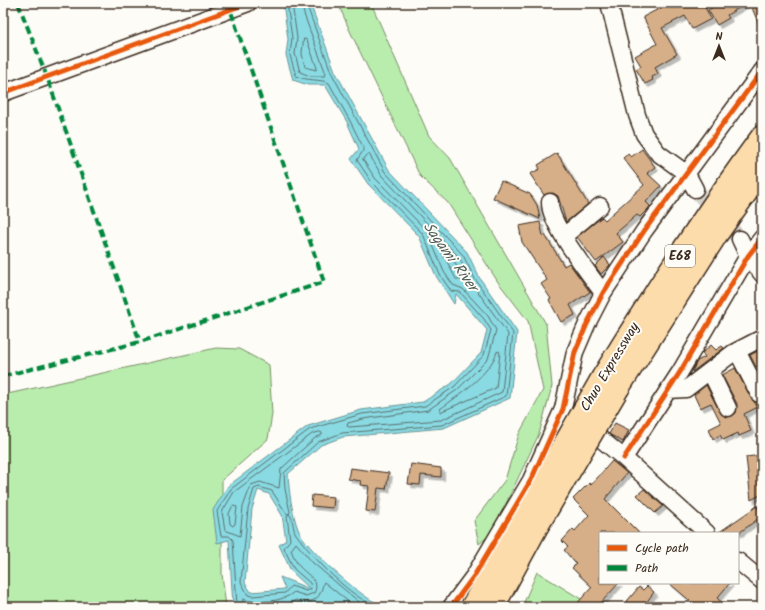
<svg xmlns="http://www.w3.org/2000/svg" width="765" height="610" font-family="Kalam,sans-serif">
	<style>
		.green { fill: #b9edae; stroke: #7a8c66 }
		.water { fill: #89dae3; stroke: #6a9494; fill-rule: evenodd }
		.lines { fill: none; stroke-linecap: round; stroke-linejoin: round }
		.shore { stroke: #5a706d; stroke-width: 1 }
		.building { fill: #d6af88; stroke: #3b2a1e; filter: url(#shadow) }
		.minor-tunnel { stroke: #d6d2cc; stroke-width: 16; stroke-dasharray: 16 8; stroke-linecap: butt }
		.minor-casing { stroke: #3b2a1e; stroke-width: 19 }
		.highway-casing { stroke: #3b2a1e; stroke-width: 25 }
		.minor { stroke: #fdfcf7; stroke-width: 16 }
		.highway { stroke: #fddcac; stroke-width: 22 }
		.highway-bridge-casing { stroke: #3b2a1e; stroke-width: 25; stroke-linecap: butt }
		.highway-bridge { stroke: #fddcac; stroke-width: 22 }
		.quiet { stroke: #00873e; stroke-width: 4; stroke-dasharray: 8 4; stroke-linecap: butt }
		.cycleway-casing { stroke: #fdfcf7; stroke-width: 8 }
		.cycleway { stroke: #e8590c; stroke-width: 5 }
		.labels { text-anchor: middle; dominant-baseline: central; stroke-width: 4; stroke-linejoin: round; paint-order: stroke }
		.shield { fill: #fdfcf7; stroke: #75695f; stroke-width: 1 }
		.shield-label { font-size: 13px; font-weight: bold; fill: #3b2a1e }
		.street-label { font-size: 14px; fill: #3b2a1e; stroke: #fdfcf7 }
		.water-label { font-size: 15px; font-style: italic; fill: #525f59; stroke: #fdfcf7 }
	</style>
	<defs>
		<filter id="shadow"><feDropShadow dx="3.5" dy="3.5" stdDeviation="0" flood-color="#0004"/></filter>
	</defs>
	<rect width="100%" height="100%" fill="#fdfcf7"/>
	<filter id="ink" filterUnits="userSpaceOnUse"><feTurbulence type="fractalNoise" baseFrequency=".025" numOctaves="2"/><feDisplacementMap in="SourceGraphic" scale="8" xChannelSelector="R" yChannelSelector="G"/><feConvolveMatrix kernelMatrix="1 2 1 2 8 2 1 2 1" color-interpolation-filters="sRGB"/></filter>
	<g filter="url(#ink)">
		<path class="green" d="M338 3H371L429 136 450 158 546 324 552 386 539 434 492 533 479 544 474 521 505 480 519 434 543 390 528 321 498 282 448 203 420 176 349 29Z
			M216 348 239 349 269 365 272 414 268 439 222 480V574L226 607H3V395Z
			M537 572 594 607H522Z"/>
		<path class="water" d="M283 3H310L335 71 389 170 467 252 479 277 517 332 510 398 444 428 343 437 321 445 288 474C289 492 292 513 298 529 305 548 353 589 371 600 376 603 382 605 388 607H233L229 540 217 543 213 510 228 486 308 426 361 410 423 402 451 384 481 353 487 330 456 294 454 304 436 276 419 236 368 184 351 159 359 149 347 122 325 85H308L293 80 286 55 288 39ZM258 490 269 494 282 515 286 540 279 545 291 571 310 589 280 577 285 589 251 592 245 583 252 509Z"/>
		<g class="lines">
			<path class="shore" d="M292 3 297 38 295 54 300 72 310 76H325L326 74 305 17 301 3
				M306 3 331 72 385 172 463 255 475 279 513 333 506 396 442 425 342 433 318 442 284 473 285 489 290 512 289 514 286 513 272 491 259 487 254 489 248 509 241 582 248 595 252 596 285 593 291 586 306 591 311 589 310 583 294 569 284 548 290 540 287 516 289 514C294 519 292 528 296 534 313 558 350 597 377 607
				M304 39 307 40 317 68 316 70 305 67 302 54Z
				M369 154 382 176 459 257 471 282 508 334 502 392 441 420 349 427 347 426 348 423 363 419 428 410 457 390 488 359 496 330 488 316 463 289 453 285 444 272 427 231 375 178 363 160Z
				M444 252H447L454 261 462 277 461 280 456 279 443 254Z
				M497 352 499 351 500 353 496 388 440 412V409C458 396 490 374 497 352Z
				M320 432 322 433V435L315 438 281 469 279 488 260 482 251 485 243 507 240 536 225 530 222 512 234 492 312 434Z
				M233 506 237 507 235 524 233 526 230 524 229 514Z
				M237 607 233 540 229 536H221L217 511 231 489 310 429 362 414 425 406 454 387 484 355 491 330 484 319 460 292 451 291 440 275 423 234 371 181 357 160 363 151V147L350 121 329 83C322 79 306 81 296 76L290 55 292 38 287 3
				M242 607 243 599C256 604 284 602 294 592L306 596 314 593C321 581 307 575 300 567 296 563 293 555 291 550L296 543 313 563 365 607
				M256 607 287 604 296 600C306 603 317 603 321 591 323 587 322 585 324 582L355 607"/>
		</g>
		<path class="building" d="M670 3H703L711 19 692 29 685 16 662 28 677 54 655 67 658 74 652 77 653 80 645 84 636 69 641 66 635 56 657 44 643 17Z
			M720 3 722 7 728 3H747L727 15 729 18 717 25 708 10Z
			M750 3H762V32Z
			M642 149 655 167 647 173 661 186 646 202 650 206 648 209 640 217 637 215 616 233 623 242 596 262 577 237 602 217 605 220 644 185 623 158 628 154 631 157Z
			M557 153 588 204 566 222 558 196 553 193 544 195 530 174 540 169 538 165Z
			M501 181 530 194 537 205 540 219 493 198Z
			M540 222 543 236 545 235 564 266 569 263 590 292 570 305 575 315 561 322 549 300 551 299 541 284 547 280 522 242 519 226Z
			M604 257 610 265 601 274 595 266Z
			M711 345 716 350 722 346 724 348 692 372 697 361 705 357 702 353Z
			M762 349V364L756 367 750 355Z
			M735 368 751 398 758 407 744 414 751 431 739 436 738 433 723 440 720 435 713 439 709 429 721 423 711 403 700 408 694 395 706 385 720 412 727 417 732 416 736 413 737 404 722 375Z
			M615 423 629 430 623 442 609 434Z
			M762 455V494L751 500 746 457Z
			M612 461 627 473 605 499 639 533H600V583H619L597 607H574L592 587 572 568 576 564 564 550 568 547 562 541 573 529 575 531 589 515 573 499 589 483 591 485Z
			M411 464 441 468V477L421 475 420 485 408 484Z
			M350 468 389 473 386 489 378 488 375 512 366 511 369 486 360 485 361 481 348 479Z
			M644 489 663 506 655 513 637 495Z
			M312 495 334 497 333 508 311 506Z
			M757 506 762 516 739 533H718Z
			M669 583H730L717 598 727 607H697Z
			M647 586 654 592 643 607H622L639 587 643 590Z"/>
		<g class="lines">
			<path class="minor-tunnel" d="M695 189 740 239"/>
			<g class="minor-casing">
				<path id="minor" d="M609 3 637 115 644 134 658 153 687 174 695 189
					M3 93 248 3
					M550 202C549 224 589 273 603 293
					M564 236 600 206
					M740 239 748 256 762 274
					M737 351 759 394
					M710 371 728 408
					M668 390 686 389 733 353 762 338
					M585 426 624 458 707 533
					M624 458 680 372 748 256 762 238
					M738 561 762 581
					M451 607 474 576 531 480 563 409 575 352 587 324 603 293 644 231 762 71"/>
			</g>
			<g class="highway-casing">
				<path id="highway" d="M603 377C653 295 705 214 762 137
					M618 388 716 235 762 170"/>
			</g>
			<use href="#minor" class="minor"/>
			<use href="#highway" class="highway"/>
			<g class="highway-bridge-casing">
				<path id="highway-bridge" d="M472 607 603 377
					M493 607 536 528 618 388"/>
			</g>
			<use href="#highway-bridge" class="highway-bridge"/>
			<path class="quiet" d="M18 3 47 77 140 342
				M3 376 140 342 324 282 228 3"/>
			<g class="cycleway-casing">
				<path id="cycleway" d="M3 93 248 3
					M624 458 680 372 748 256 762 238
					M451 607 474 576 531 480 563 409 575 352 587 324 603 293 644 231 762 71"/>
			</g>
			<use href="#cycleway" class="cycleway"/>
		</g>
	</g>
	<g class="labels">
		<rect class="shield" x="665" y="245" width="30" height="22" rx="3"/>
		<g class="shield-label">
			<text x="680" y="256">E68</text>
		</g>
		<g class="street-label">
			<text transform="translate(610 367) rotate(-59)">Chuo Expressway</text>
		</g>
		<g class="water-label">
			<text transform="translate(450 257) rotate(54)">Sagami River</text>
		</g>
	</g>
	<rect width="765" height="610" fill="none" stroke="#fdfcf7" stroke-width="16"/>
	<rect x="8" y="8" width="749" height="594" fill="none" stroke="#3b2a1e" stroke-width="1.5" filter="url(#ink)"/>
	<rect x="599" y="532" width="140" height="52" fill="#fdfcf7" stroke="#afa8a0"/>
	<rect x="607" y="545" width="20" height="6" fill="#e8590c" stroke="#afa8a0"/>
	<text x="635" y="552" font-size="12" fill="#3b2a1e">Cycle path</text>
	<rect x="607" y="565" width="20" height="6" fill="#00873e" stroke="#afa8a0"/>
	<text x="635" y="572" font-size="12" fill="#3b2a1e">Path</text>
	<g transform="translate(719 46)" stroke="#fdfcf7" stroke-width="3" paint-order="stroke">
	<path d="M0-3L7 15L0 10L-7 15Z" fill="#3b2a1e"/>
	<text y="-6" font-size="11" font-weight="bold" text-anchor="middle" fill="#3b2a1e">N</text>
	</g>
</svg>
